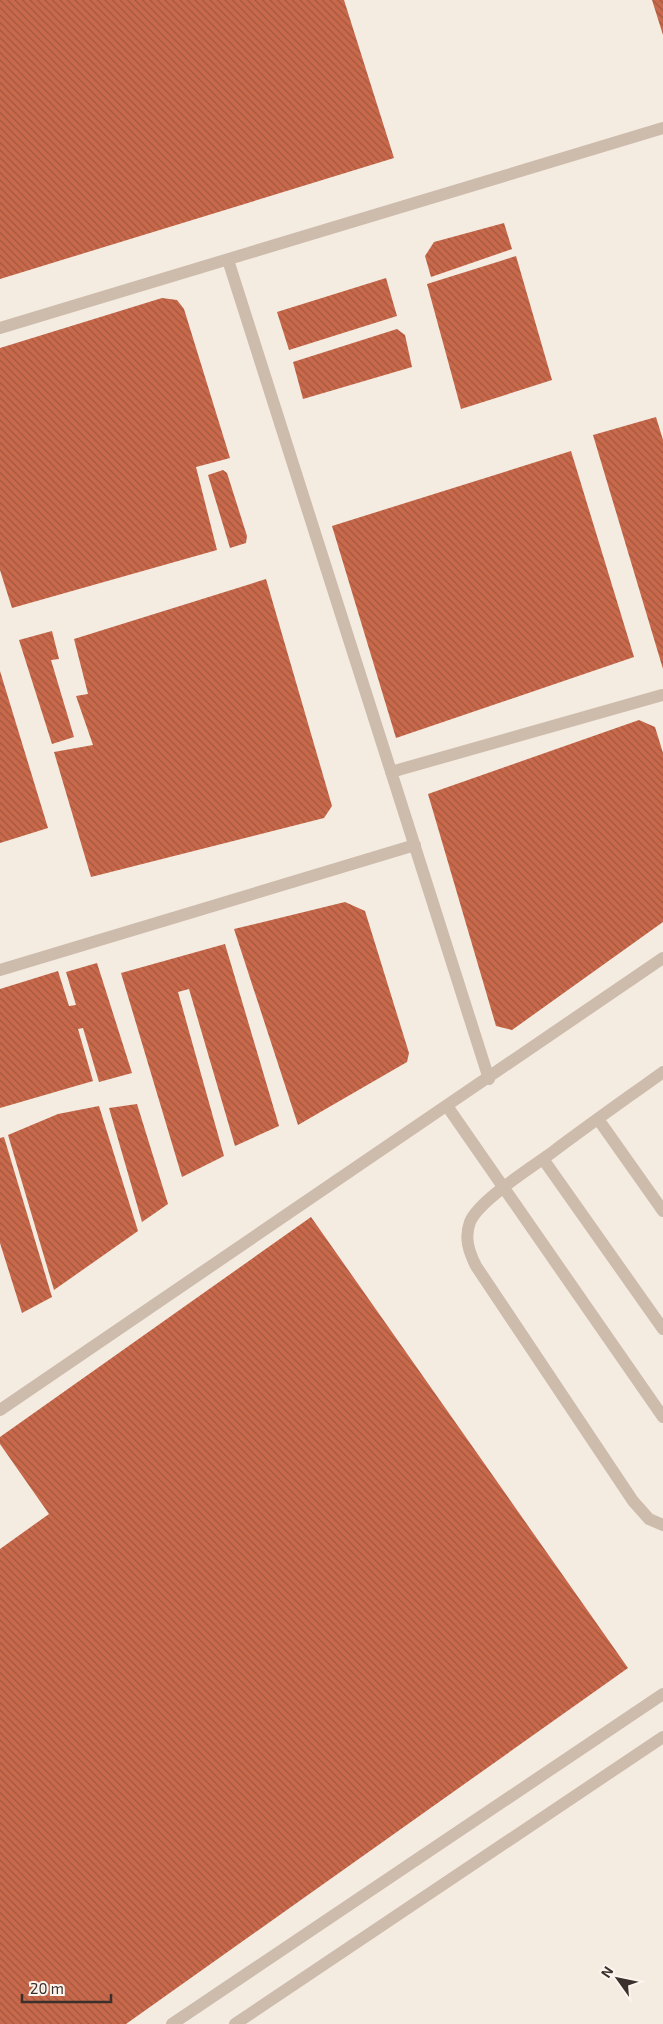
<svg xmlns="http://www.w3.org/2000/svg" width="663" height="2024" font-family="'Exo 2',sans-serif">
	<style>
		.building { fill: url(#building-back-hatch) }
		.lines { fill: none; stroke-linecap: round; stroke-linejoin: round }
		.service { stroke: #cdbbac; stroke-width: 12 }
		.minor { stroke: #cdbbac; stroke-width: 12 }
		.tertiary { stroke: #cdbbac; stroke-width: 12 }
	</style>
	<defs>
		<pattern id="building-back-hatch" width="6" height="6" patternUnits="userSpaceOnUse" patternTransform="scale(1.25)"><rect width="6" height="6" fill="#c8694b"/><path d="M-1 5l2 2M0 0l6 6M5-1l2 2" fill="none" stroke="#a4573f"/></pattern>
	</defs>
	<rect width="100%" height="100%" fill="#f4ebe1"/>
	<path class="building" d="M0 0H344L394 158 0 279Z
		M652 0H663V35Z
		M504 223 512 249 431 277 425 256 434 242Z
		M516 256 552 380 461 409 427 284Z
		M386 278 397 316 289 350 277 312Z
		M162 298 177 300 184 309 230 458 196 467 217 550 12 608 0 570V348Z
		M397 329 405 335 412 367 303 399 293 362Z
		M656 417 663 440V669L593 435Z
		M571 451 634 657 396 738 332 526Z
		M223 470 227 473 247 536 246 543 230 548 208 475Z
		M266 579 332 806 324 818 91 877 54 752 93 745 76 696 88 694 74 639Z
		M52 631 59 659 51 660 74 737 52 744 19 640Z
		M0 671 48 828 0 843Z
		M639 720 655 727 663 753V922L512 1030 496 1026 428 794Z
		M345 902 365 911 409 1053 407 1062 298 1125 234 929Z
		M225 944 279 1126 235 1146 189 989 178 992 224 1156 182 1177 121 973Z
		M97 963 132 1073 99 1082 83 1028 78 1029 93 1081 0 1108V989L58 971 69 1006 76 1005 66 972Z
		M137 1104 168 1204 142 1222 109 1108Z
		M99 1106 138 1231 54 1290 8 1135 58 1114Z
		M4 1137 52 1297 22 1313 0 1243V1138Z
		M311 1217 628 1668 126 2024H0V1549L49 1514 0 1444V1437Z"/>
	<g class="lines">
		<path class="service" d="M228 260 489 1079
			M0 328 663 128
			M391 772 662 695
			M0 970 415 845
			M663 1072C627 1098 590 1124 554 1151 534 1166 479 1200 470 1222 464 1238 469 1252 476 1266L633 1501 649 1519 663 1525
			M447 1106 663 1417
			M598 1119 663 1211
			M543 1159 663 1329"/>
		<path class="minor" d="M0 1410 663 958"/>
		<path class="tertiary" d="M172 2024 663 1694
			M235 2024 663 1737"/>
	</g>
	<g transform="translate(618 1979) rotate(303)" stroke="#fbf5ee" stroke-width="4" paint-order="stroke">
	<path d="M0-4L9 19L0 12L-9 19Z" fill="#3b302b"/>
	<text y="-8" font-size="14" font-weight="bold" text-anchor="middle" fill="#3b302b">N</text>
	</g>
	<path d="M22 1994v8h89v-8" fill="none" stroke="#3b302b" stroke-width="2.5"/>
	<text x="30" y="1994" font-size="15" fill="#3b302b" stroke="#fbf5ee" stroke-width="4" paint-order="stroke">20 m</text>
</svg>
